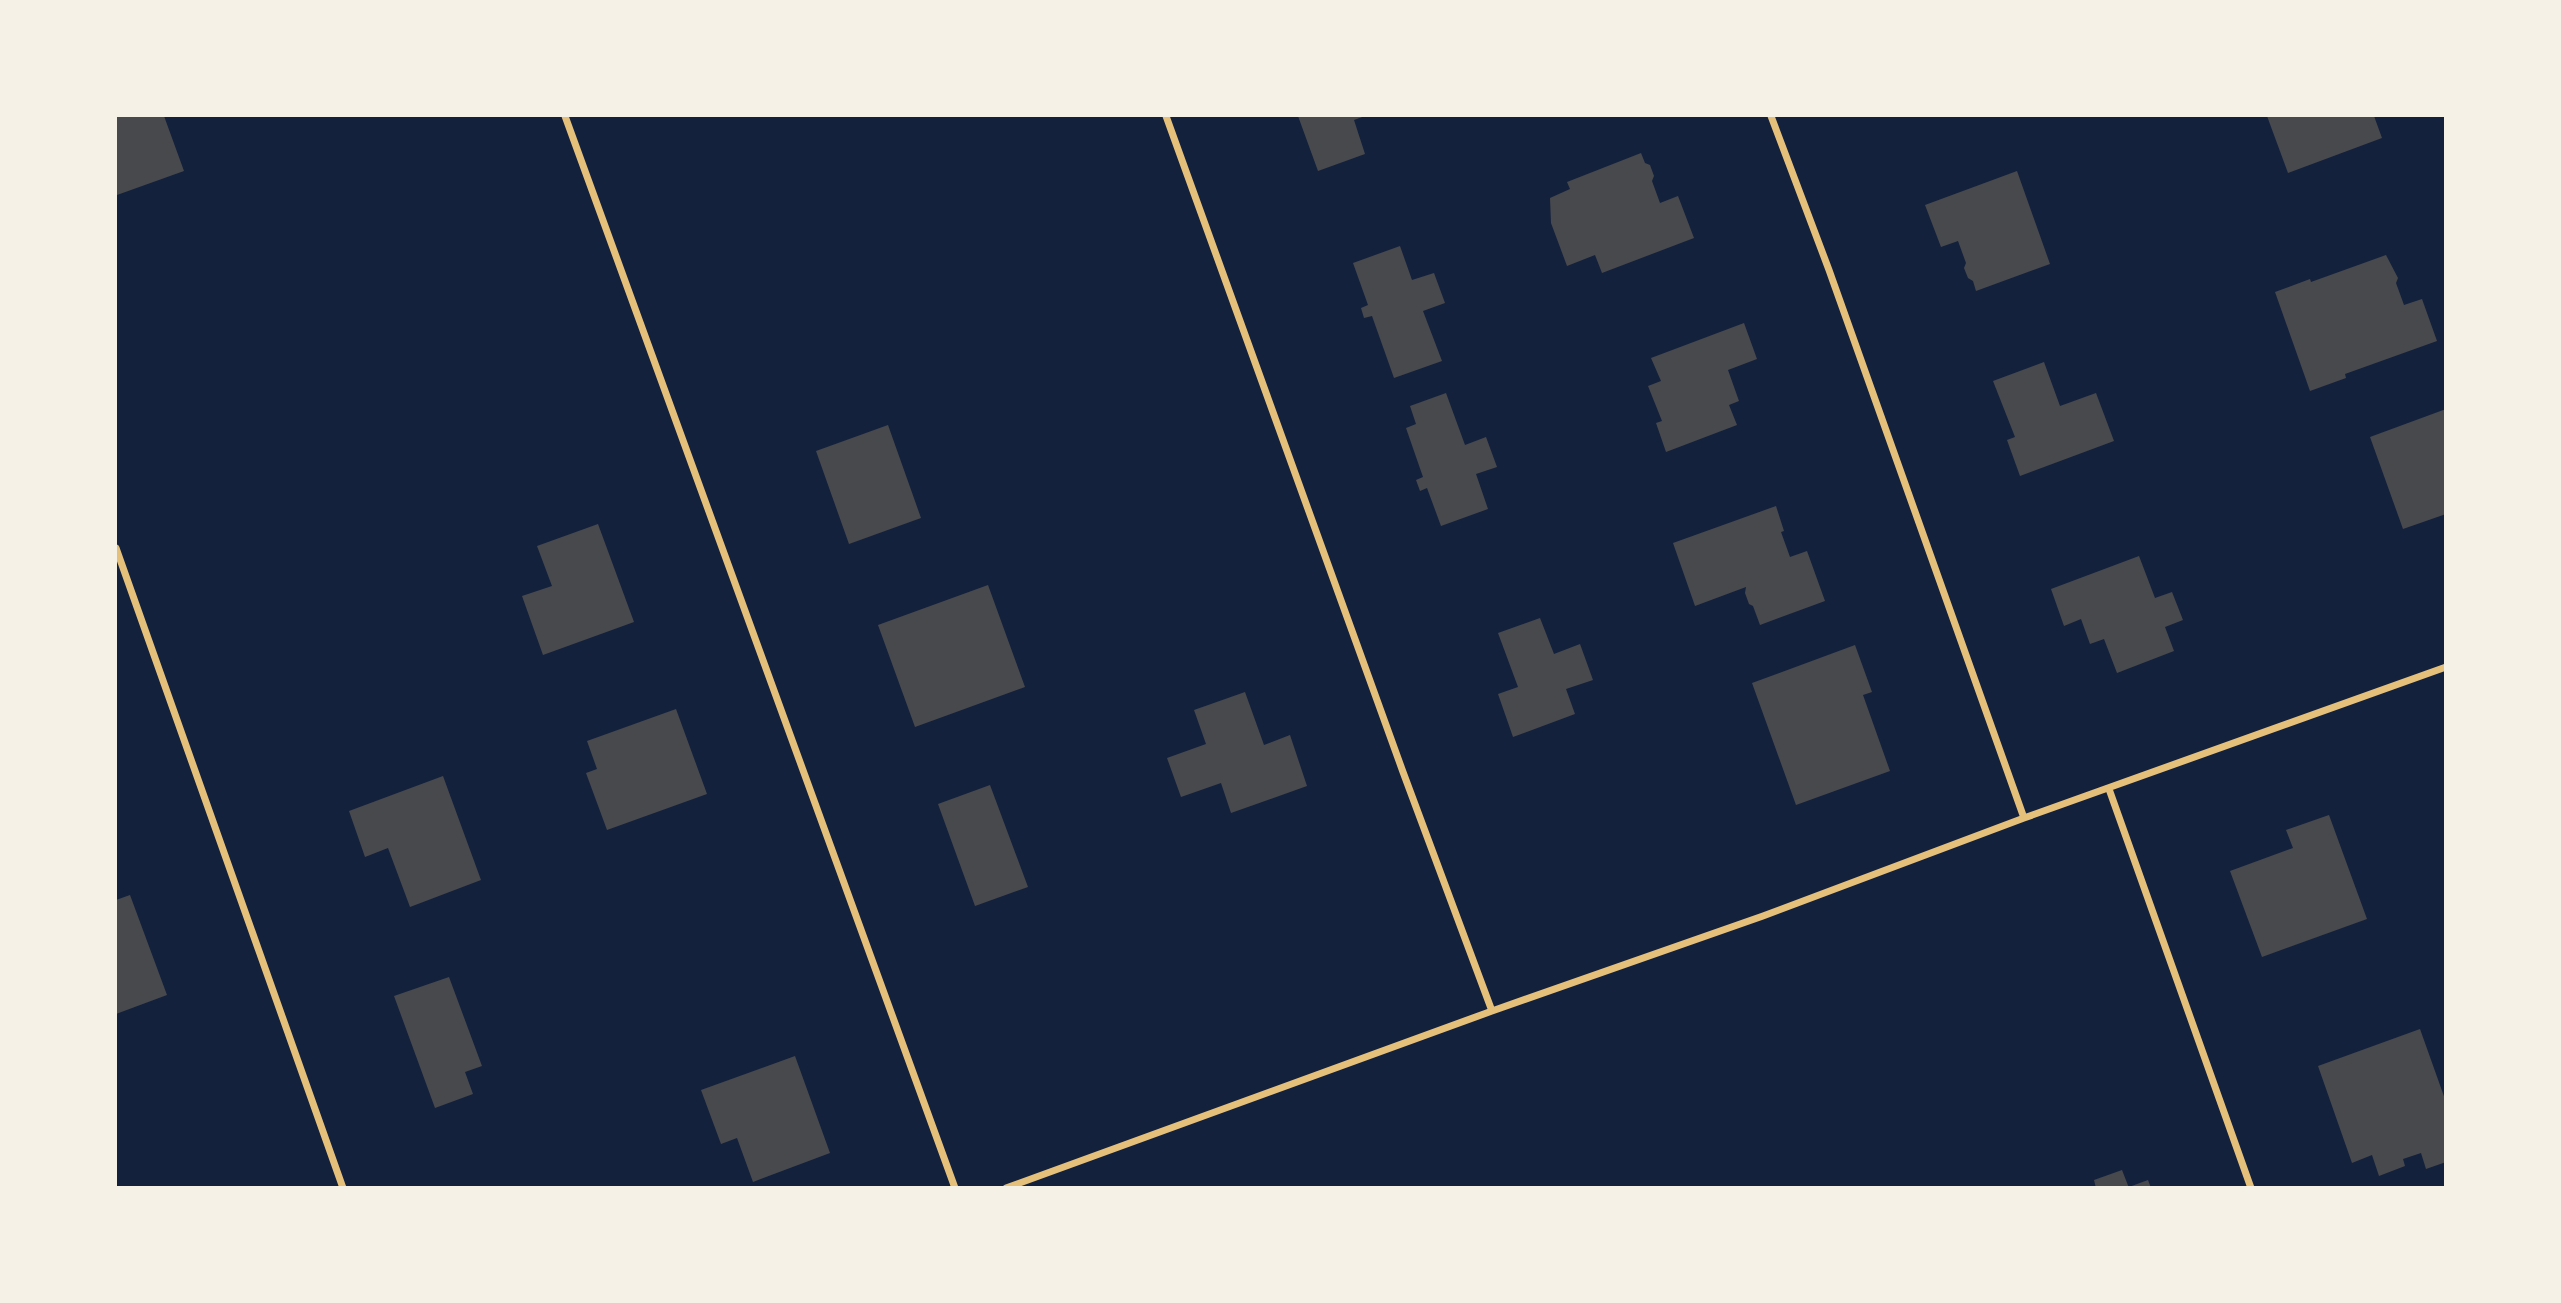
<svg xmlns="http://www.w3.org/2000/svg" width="2561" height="1303" font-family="'Archivo Narrow',sans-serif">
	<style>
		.building { fill: #48494c }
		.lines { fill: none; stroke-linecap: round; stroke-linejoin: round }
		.minor { stroke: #e5c07b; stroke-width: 7 }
	</style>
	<rect width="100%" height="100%" fill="#14213d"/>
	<path class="building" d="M116 116H164L184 171 117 195Z
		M1298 116H1365L1354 120 1365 154 1318 171Z
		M2267 116H2374L2382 138 2288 173Z
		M1641 153 1645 163 1650 165 1654 176 1652 181 1660 203 1678 196 1694 238 1602 273 1595 255 1567 266 1551 223 1550 198 1570 189 1567 182Z
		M2017 171 2050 264 1976 291 1973 281 1968 278 1964 268 1966 263 1958 241 1941 247 1925 205Z
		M1400 246 1412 280 1434 273 1445 303 1423 311 1442 361 1394 378 1372 316 1364 318 1361 308 1368 305 1353 263Z
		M2386 255 2398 278 2396 283 2404 305 2422 299 2437 341 2345 374 2346 378 2310 391 2275 292 2310 279 2311 282Z
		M1744 323 1757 359 1728 370 1739 401 1729 405 1737 425 1666 452 1656 423 1662 421 1648 386 1661 381 1651 358Z
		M2044 362 2060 406 2096 393 2114 441 2020 476 2007 440 2015 437 1993 381Z
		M1446 393 1465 445 1486 437 1497 467 1476 474 1488 509 1441 526 1427 488 1420 491 1416 480 1423 477 1406 428 1416 424 1410 406Z
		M2446 409V514L2403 529 2370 437Z
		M888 425 921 518 849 544 816 451Z
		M1776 506 1784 531 1781 532 1790 557 1807 551 1825 601 1760 625 1753 606 1749 604 1745 593 1746 587 1695 606 1673 543Z
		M598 524 634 622 543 655 522 596 552 586 537 546Z
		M2139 556 2155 598 2172 592 2183 620 2165 627 2174 651 2117 673 2104 639 2090 644 2081 619 2064 626 2051 589Z
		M988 585 1025 687 915 727 878 625Z
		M1540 618 1554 654 1580 644 1593 680 1566 689 1575 714 1513 737 1498 694 1518 687 1498 633Z
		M1855 645 1872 692 1863 695 1890 771 1796 805 1752 683Z
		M1245 692 1264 745 1290 735 1307 786 1231 813 1221 783 1181 797 1167 758 1206 744 1194 710Z
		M676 709 707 794 607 830 586 773 597 769 587 741Z
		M443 776 481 880 410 907 388 848 365 857 349 811Z
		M990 785 1028 887 975 906 938 804Z
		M2329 815 2367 919 2262 957 2230 871 2293 848 2286 830Z
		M130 895 167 995 116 1014V900Z
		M449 977 482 1066 465 1072 473 1094 435 1108 394 996Z
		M2420 1029 2446 1102V1162L2426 1169 2421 1153 2403 1159 2405 1166 2379 1176 2372 1155 2352 1163 2318 1066Z
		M795 1056 830 1153 753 1182 737 1138 721 1144 701 1090Z
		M2122 1170 2129 1188H2096L2094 1180Z
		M2148 1180 2151 1188H2129V1187Z"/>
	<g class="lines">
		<path class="minor" d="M565 116 955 1188
			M1166 116 1403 772 1492 1011
			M1771 116 1829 270 2024 818
			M116 548 343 1188
			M2109 789 2251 1188
			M1006 1188 1492 1011 1763 916 2024 818 2446 667"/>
	</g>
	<rect width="2561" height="1303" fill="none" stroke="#f6f1e7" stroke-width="234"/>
</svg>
